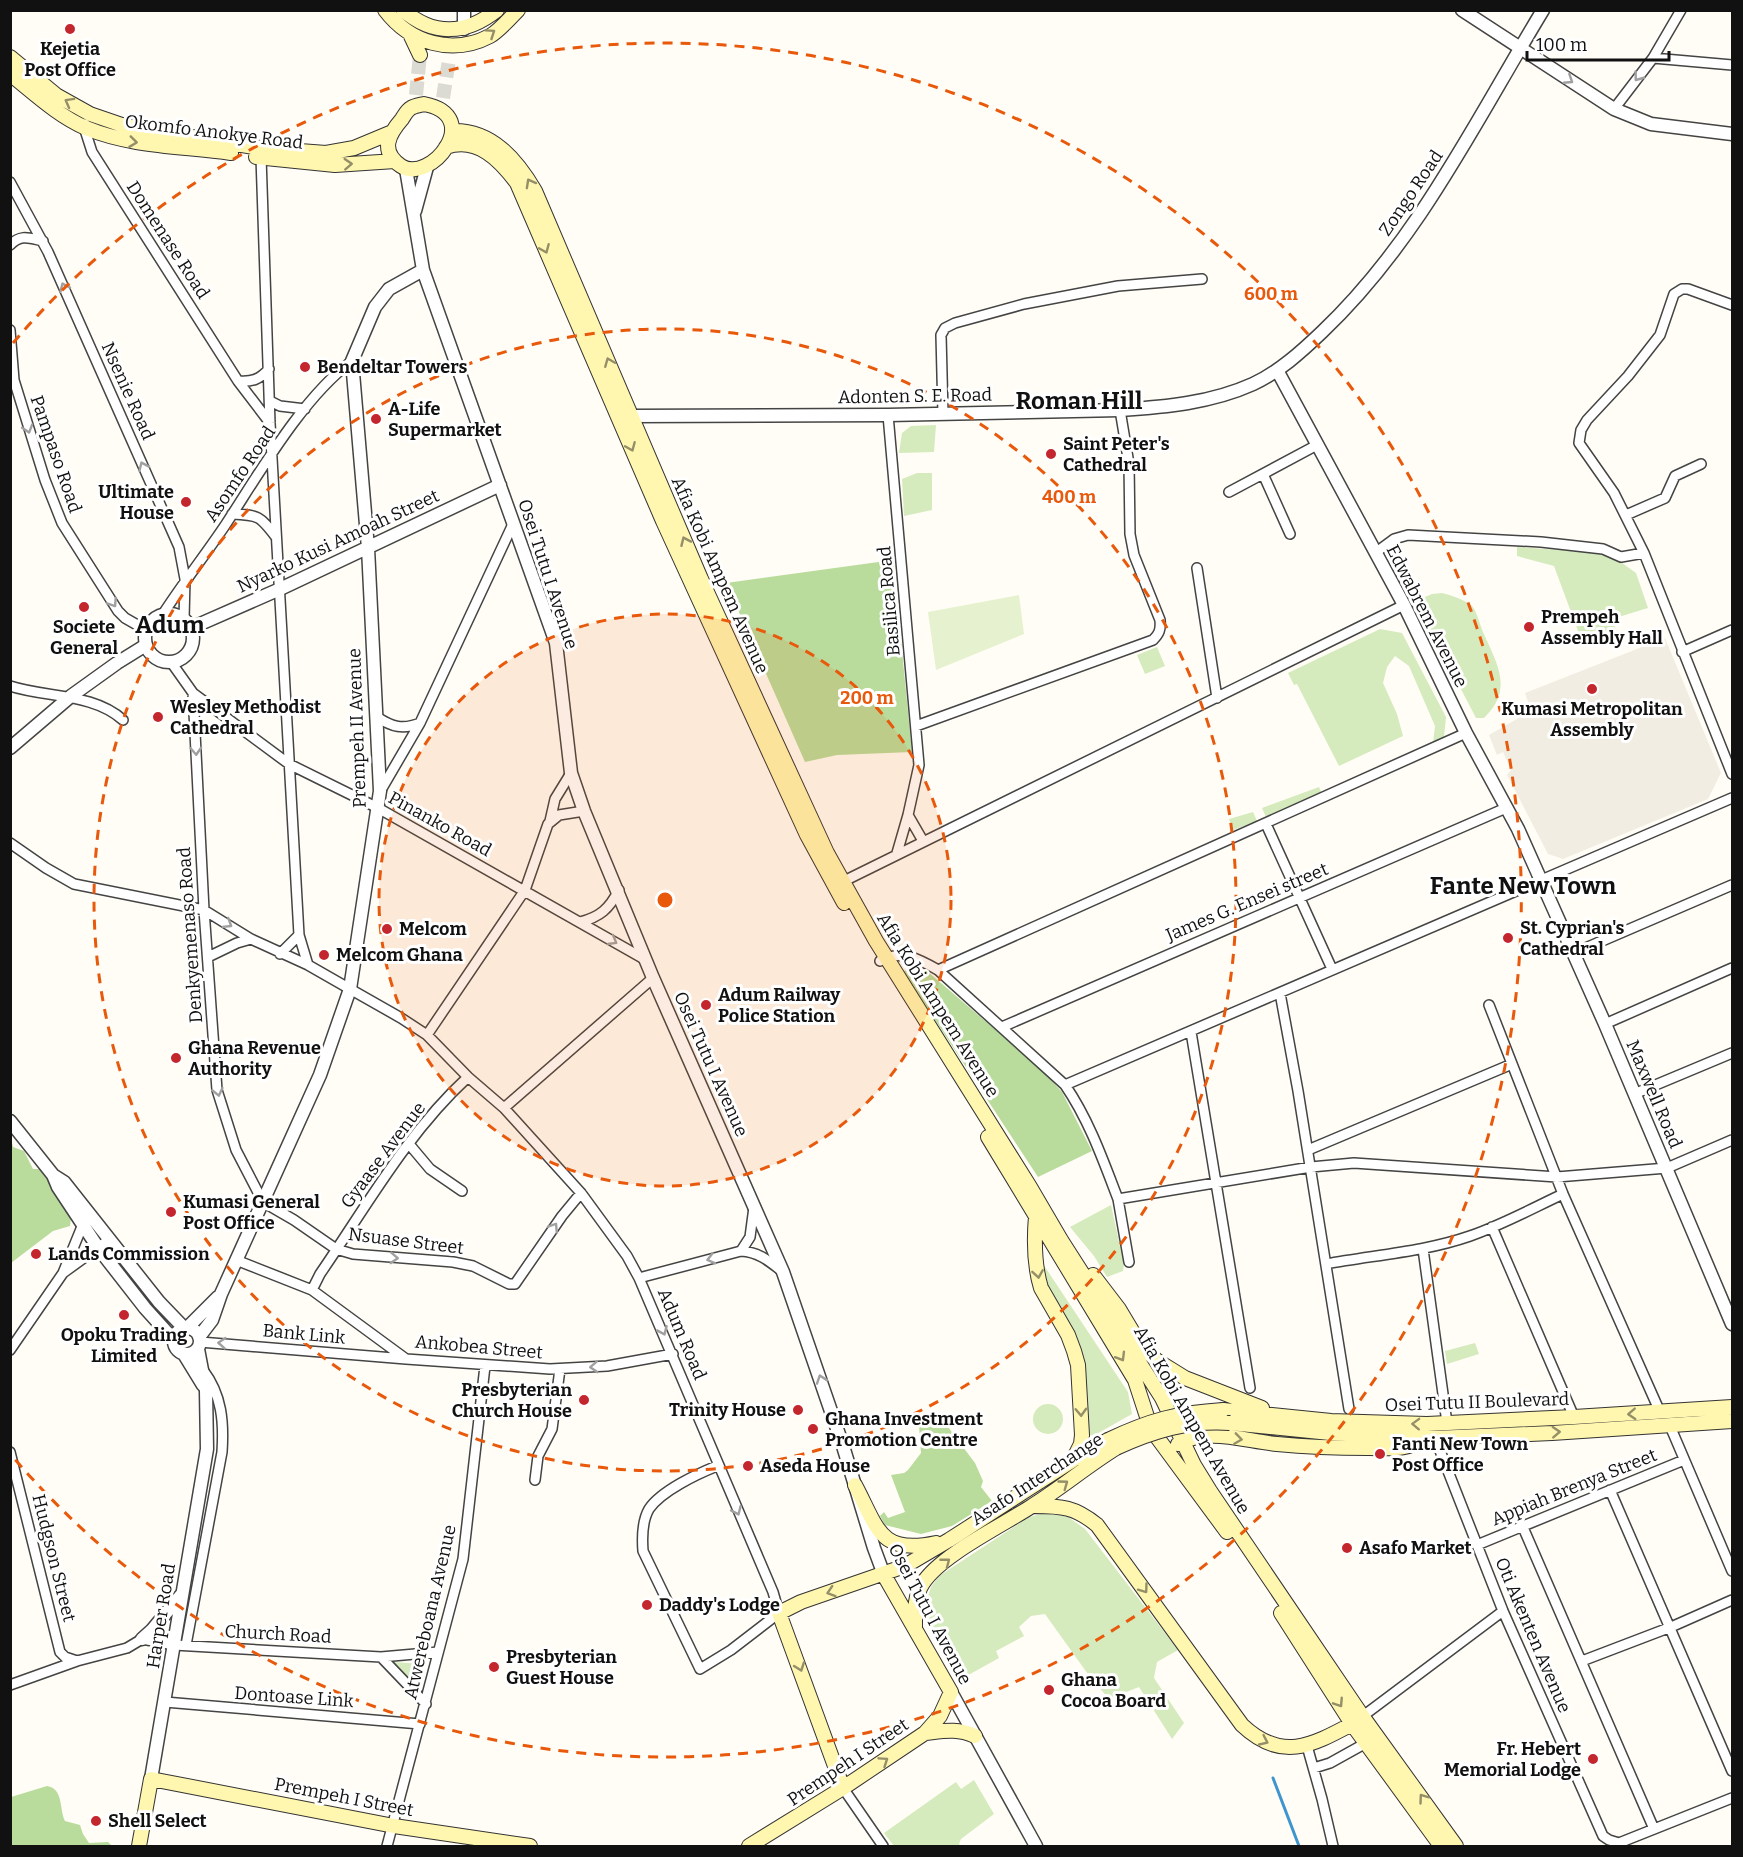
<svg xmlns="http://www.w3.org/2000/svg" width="1743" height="1857" font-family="Bitter,serif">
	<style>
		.green { fill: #d5ebbd }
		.forest { fill: #b9dc9c }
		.pitch { fill: #e6f2cf }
		.plaza { fill: #f1ede2 }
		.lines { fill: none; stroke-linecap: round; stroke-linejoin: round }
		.stream { stroke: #3f96cf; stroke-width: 3 }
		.secondary-tunnel { stroke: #dbdad3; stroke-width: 14; stroke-dasharray: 14 7; stroke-linecap: butt }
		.minor-casing { stroke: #444; stroke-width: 12 }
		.tertiary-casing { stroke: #444; stroke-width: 15 }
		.secondary-casing { stroke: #333; stroke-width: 16 }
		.minor { stroke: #fff; stroke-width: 9 }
		.tertiary { stroke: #fff; stroke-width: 12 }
		.secondary { stroke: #fff6b0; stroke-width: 14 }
		.secondary-bridge-casing { stroke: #333; stroke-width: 16; stroke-linecap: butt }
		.secondary-bridge { stroke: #fff6b0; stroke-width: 14 }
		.oneway { stroke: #948f68 }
		.oneway2 { stroke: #a0a0a0 }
		.ring { fill: none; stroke: #e8590c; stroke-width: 3; stroke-dasharray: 10 8 }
		.poi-dot { fill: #c4262e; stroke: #fff; stroke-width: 2 }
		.labels { text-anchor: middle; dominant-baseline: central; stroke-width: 6; stroke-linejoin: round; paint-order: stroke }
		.poi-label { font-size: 18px; font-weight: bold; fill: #111; stroke: #fff; text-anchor: start }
		.street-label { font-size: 18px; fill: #111; stroke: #fff }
		.district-label { font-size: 24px; font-weight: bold; fill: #111; stroke: #fff }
		.centre { fill: #e8590c; stroke: #fff; stroke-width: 3 }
		.ring-label { font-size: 18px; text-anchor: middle; font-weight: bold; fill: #e8590c; stroke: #fff; stroke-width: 6; stroke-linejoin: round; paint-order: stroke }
	</style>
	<rect width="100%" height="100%" fill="#fffdf5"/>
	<path class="green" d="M936 425 934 452 899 453 902 433 911 426Z
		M917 473H932V510L904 516 902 479Z
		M1517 547 1608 553 1636 573 1648 608 1612 619 1617 632 1584 647 1554 566 1517 556Z
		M1442 593C1451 595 1465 600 1472 606 1477 612 1480 625 1483 632 1497 664 1514 689 1484 718H1476L1415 601 1432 594Z
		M1380 629 1402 633 1446 717 1444 737 1433 743 1435 726 1409 666 1395 656 1387 667 1383 683 1397 714 1403 736 1339 766 1297 684 1294 685 1288 673Z
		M1157 647 1165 666 1145 674 1137 655Z
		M1319 787 1322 794 1266 817 1262 808Z
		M1253 812 1257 821 1233 830 1229 819Z
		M1111 1205 1124 1265 1123 1271 1107 1277 1094 1256 1070 1227Z
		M1043 1264 1128 1392 1132 1414 1093 1436 1088 1434 1083 1354 1075 1336 1046 1288Z
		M1475 1343 1479 1354 1447 1364 1445 1351Z
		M1033 1419a15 15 0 1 1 30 0a15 15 0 1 1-30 0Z
		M1045 1513 1068 1517 1085 1529 1178 1650 1157 1662 1154 1678 1184 1723 1172 1739 1139 1687 1109 1699 1090 1677 1045 1614 1031 1616 1019 1627 1024 1636 996 1651 999 1658 963 1678 926 1617V1604L931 1587 939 1576 1029 1517Z
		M391 1662 424 1664 416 1689Z
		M974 1780 994 1814 961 1839 959 1844 961 1846H894L884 1833 956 1782 961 1789Z"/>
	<path class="forest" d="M893 560 912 752 837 755 805 762 726 583Z
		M914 969 927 971 1041 1069 1062 1092 1092 1151 1038 1177 903 971Z
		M10 1135 13 1147 24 1151 33 1169H43L72 1210 70 1226 53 1231 11 1263Z
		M932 1416 942 1419 975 1463 983 1481 981 1487 992 1501 952 1526 921 1534 885 1525 880 1516 884 1512 888 1518 905 1512 891 1475 904 1473 908 1470 921 1453 919 1425 921 1421Z
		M47 1786C64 1789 59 1809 65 1821L80 1825 83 1834 89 1843 108 1842 112 1846H11V1797Z"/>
	<path class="pitch" d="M1019 595 1024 634 936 670 928 612Z"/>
	<path class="plaza" d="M1665 638 1721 773 1708 799 1563 859 1548 854 1507 775 1511 770 1503 752 1497 755 1489 735 1531 711 1525 693Z"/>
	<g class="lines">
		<path class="stream" d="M1273 1778 1299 1846"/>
		<path class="secondary-tunnel" d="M416 95 420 55
			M443 98 449 60"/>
		<g class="minor-casing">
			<path id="minor" d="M1653 58 1732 65
				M1614 109 1653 58 1681 10
				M85 124 84 127 92 152 238 381 270 423
				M261 157 270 423 299 935 308 965
				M10 182 48 252 179 547 185 579 184 619
				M10 245C21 234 29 238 43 241
				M1732 305 1688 289H1682L1674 294 1660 335 1628 376 1587 420 1581 430 1579 443 1614 493 1644 553 1732 774
				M10 330 14 380 45 480 62 523 118 611 125 618 146 630
				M238 381C252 382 259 380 269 369
				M270 401 280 406 305 409
				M943 414 941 335 945 328 955 323 1024 304 1118 286 1202 279
				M888 415 919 765 908 815 897 853
				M1263 474 1290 534
				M1229 492 1317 445
				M232 514C259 515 260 516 276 537
				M1626 515 1665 498 1675 476 1701 464
				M1375 553 1394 539 1408 535 1541 542 1603 549 1621 557 1644 553
				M1197 568 1217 698
				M163 614C183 583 206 554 226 524 260 472 303 397 352 361
				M1682 652 1732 630
				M171 662 193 693 289 764 378 808 646 960
				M10 686C47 698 93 693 123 720
				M193 693 204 910 217 1090 236 1150 263 1202 294 1220 336 1249 353 1254 453 1262 473 1266 509 1284H515L562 1216 581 1193
				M377 717C392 727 403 730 420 723
				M916 726 1153 640C1159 634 1161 630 1160 620L1134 555 1130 534 1129 464 1120 410
				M381 790 420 723 513 524
				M908 815 923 841
				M550 821 555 799 571 773
				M1266 824 1332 969
				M10 843 46 868 74 884 204 910 251 939 308 965 350 989 401 1018 427 1035 468 1077 504 1108 581 1193 627 1256 639 1278 773 1592 779 1613 731 1650 700 1669 643 1551C642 1538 642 1521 649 1509 661 1491 697 1474 717 1466
				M838 884 1404 605
				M580 922C600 917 609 909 619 890
				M1574 953 1732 885
				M280 954 299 935
				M208 957 237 943 251 939
				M880 961C901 949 919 959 938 970L1065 1085C1089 1120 1103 1160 1118 1199
				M938 970 1466 733
				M1280 993 1298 1091 1349 1409
				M1489 1005 1563 1194 1660 1412
				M1605 1024 1732 968
				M1002 1027 1506 808
				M1191 1032 1250 1388
				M427 1035 525 890 548 824 559 815 584 811
				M1065 1085 1732 798
				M1634 1094 1732 1053
				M504 1108 653 978
				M409 1144 430 1169 462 1191
				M1308 1150 1512 1064
				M1492 1227 1574 1417
				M1423 1249 1447 1423
				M741 1251 750 1237 754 1207
				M236 1260 312 1290 406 1359 550 1369 607 1366 673 1354
				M1129 1262 1118 1199 1311 1167 1354 1163 1557 1177 1667 1168 1732 1140
				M1326 1264C1374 1255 1424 1252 1470 1236 1502 1225 1533 1208 1563 1194
				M63 1273 110 1239
				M639 1278 741 1251C759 1252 769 1261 783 1272
				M312 1290 320 1274C366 1207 407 1133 468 1077
				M200 1342 406 1359
				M10 1350 63 1273 83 1224 86 1221
				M1670 1426 1732 1571
				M1435 1438 1503 1611 1603 1836 1609 1840 1619 1843 1732 1798
				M10 1452 60 1652 65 1657 77 1661
				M535 1480 538 1456 552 1429 560 1369
				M1610 1490 1732 1771
				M1522 1525 1654 1829
				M1477 1545 1684 1460
				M186 1645 222 1452C224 1422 222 1395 203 1370
				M381 1657 426 1704
				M1582 1661 1671 1627 1732 1600
				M10 1685 77 1661 127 1648 142 1639 174 1645 381 1657 438 1652
				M165 1702 420 1724
				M1359 1719 1503 1611
				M1307 1746 1322 1799 1333 1846
				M1314 1768 1330 1763 1366 1743
				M843 1788 883 1846
				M387 1846 463 1559 485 1366"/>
		</g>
		<g class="tertiary-casing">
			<path id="tertiary" d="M464 10V29
				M1462 10 1614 109 1651 124 1732 134
				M406 169 423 270 556 643 571 773 584 811 653 978 783 1272 843 1446 874 1548 884 1575
				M415 211 427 167
				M1277 370 1404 605 1466 733 1518 829 1605 1024 1732 1324
				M623 418 631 416 888 415 1120 410C1165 407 1211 403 1253 384 1279 372 1301 352 1322 332 1418 241 1475 122 1543 10
				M145 638a24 24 0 1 1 48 0a24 24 0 1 1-48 0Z
				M191 628 280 589 500 485
				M10 748 71 696 117 663 146 645
				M10 1121 53 1175 58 1187 99 1249 145 1308 173 1339
				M53 1175 64 1182 159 1302 184 1328
				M174 1341a13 13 0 1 1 26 0a13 13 0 1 1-26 0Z
				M187 1328 218 1297
				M199 1337 212 1320 221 1294 320 1075 350 989 380 791 368 548 352 361 375 307 389 289 423 270
				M184 1354 203 1385
				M142 1639 152 1630 181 1595
				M951 1692 1036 1846
				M151 1779 207 1449 206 1391 198 1349"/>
		</g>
		<g class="secondary-casing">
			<path id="secondary" d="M385 10C410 43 452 56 490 36 500 30 509 19 518 10
				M403 10C434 37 467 34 497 10
				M411 36 420 55
				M10 57 56 95 90 114 125 126 260 148 326 153 354 148 390 133
				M10 74C34 93 58 116 86 128 132 147 182 146 231 153
				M424 104C486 116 430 185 401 166 379 151 389 134 402 119 404 116 407 110 411 108 414 106 420 105 424 104Z
				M453 131C492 130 517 160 535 191L701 579 827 853 876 941 1030 1187 1061 1240 1162 1398 1194 1465 1210 1491 1363 1717 1456 1846
				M446 147C477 136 500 160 517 183L663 521 807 835 844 903
				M256 157 335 165 395 161
				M988 1137 1135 1380 1151 1429 1227 1532
				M1036 1216C1034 1239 1034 1265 1041 1288L1068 1335 1074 1351 1078 1365 1082 1435 1081 1444 1073 1460
				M1093 1275 1119 1309 1140 1344 1156 1360 1185 1378 1262 1408
				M1223 1410 1331 1421 1427 1424 1574 1417 1732 1407
				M1230 1423 1330 1433 1435 1438 1552 1433 1732 1421
				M1178 1444C1208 1427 1244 1441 1277 1444 1307 1447 1338 1448 1369 1448 1391 1448 1406 1451 1426 1438
				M855 1485C878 1528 879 1555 936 1543
				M1034 1506C1062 1506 1075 1507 1097 1525L1242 1725C1281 1762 1311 1746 1352 1724
				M1281 1613 1352 1724 1441 1846
				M915 1628C915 1613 914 1596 923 1583 941 1555 1003 1525 1032 1506 1061 1488 1087 1466 1116 1448
				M925 1733C944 1731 957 1728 975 1736
				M843 1788 779 1613 801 1602 905 1566 949 1540 1073 1460 1108 1440
				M139 1846 151 1779 394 1826 530 1846
				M749 1846 843 1788 925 1733 940 1716 951 1692 884 1575"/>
		</g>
		<use href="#minor" class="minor"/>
		<use href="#tertiary" class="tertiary"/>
		<use href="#secondary" class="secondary"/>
		<g class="secondary-bridge-casing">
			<path id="secondary-bridge" d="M1108 1440C1150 1420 1177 1413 1223 1410
				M1116 1448C1153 1431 1189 1420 1230 1423"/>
		</g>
		<use href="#secondary-bridge" class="secondary-bridge"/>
	</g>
	<defs><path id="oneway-chevron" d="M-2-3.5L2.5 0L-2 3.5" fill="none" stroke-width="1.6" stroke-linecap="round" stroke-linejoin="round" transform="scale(1.5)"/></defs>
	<g class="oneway">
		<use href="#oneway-chevron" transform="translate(491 33) rotate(-34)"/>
		<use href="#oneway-chevron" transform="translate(69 102) rotate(-151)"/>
		<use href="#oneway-chevron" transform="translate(133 142) rotate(7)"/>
		<use href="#oneway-chevron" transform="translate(348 164) rotate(-3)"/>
		<use href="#oneway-chevron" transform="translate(530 183) rotate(-119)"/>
		<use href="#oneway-chevron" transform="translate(545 249) rotate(67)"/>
		<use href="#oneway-chevron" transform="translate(609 362) rotate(-112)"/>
		<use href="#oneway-chevron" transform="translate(631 447) rotate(67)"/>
		<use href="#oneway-chevron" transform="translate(685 541) rotate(-114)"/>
		<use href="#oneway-chevron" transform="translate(1038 1274) rotate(81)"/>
		<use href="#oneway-chevron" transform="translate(1121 1357) rotate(59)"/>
		<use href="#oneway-chevron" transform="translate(1081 1412) rotate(88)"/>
		<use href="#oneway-chevron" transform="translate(1632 1414) rotate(177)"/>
		<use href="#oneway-chevron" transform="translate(1416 1424) rotate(-178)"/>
		<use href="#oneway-chevron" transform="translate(1556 1432) rotate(-3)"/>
		<use href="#oneway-chevron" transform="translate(1238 1439) rotate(8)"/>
		<use href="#oneway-chevron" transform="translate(1064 1484) rotate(-36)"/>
		<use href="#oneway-chevron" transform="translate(946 1562) rotate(-38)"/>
		<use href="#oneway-chevron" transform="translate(1144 1589) rotate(54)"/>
		<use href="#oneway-chevron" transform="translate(831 1592) rotate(162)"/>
		<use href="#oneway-chevron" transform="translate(800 1667) rotate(70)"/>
		<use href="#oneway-chevron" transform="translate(1339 1703) rotate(57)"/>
		<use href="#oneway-chevron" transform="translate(1264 1741) rotate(25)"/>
		<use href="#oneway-chevron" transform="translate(884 1761) rotate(-34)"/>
		<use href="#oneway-chevron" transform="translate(1423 1798) rotate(-126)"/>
	</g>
	<g class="oneway2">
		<use href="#oneway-chevron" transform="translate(1638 77) rotate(127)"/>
		<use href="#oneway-chevron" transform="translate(1569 80) rotate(33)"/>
		<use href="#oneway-chevron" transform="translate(64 287) rotate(-114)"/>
		<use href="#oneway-chevron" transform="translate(28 429) rotate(73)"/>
		<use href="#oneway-chevron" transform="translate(143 466) rotate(-114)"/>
		<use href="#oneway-chevron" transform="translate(113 603) rotate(57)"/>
		<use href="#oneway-chevron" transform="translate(196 751) rotate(87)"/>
		<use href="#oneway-chevron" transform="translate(228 924) rotate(32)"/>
		<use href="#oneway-chevron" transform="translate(613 941) rotate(30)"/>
		<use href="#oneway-chevron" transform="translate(218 1092) rotate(77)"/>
		<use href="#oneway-chevron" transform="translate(554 1227) rotate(-57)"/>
		<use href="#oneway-chevron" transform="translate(394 1258) rotate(3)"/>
		<use href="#oneway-chevron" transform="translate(711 1259) rotate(165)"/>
		<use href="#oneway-chevron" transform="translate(663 1331) rotate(66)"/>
		<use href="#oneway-chevron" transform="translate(222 1343) rotate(-176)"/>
		<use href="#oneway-chevron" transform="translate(594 1367) rotate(177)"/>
		<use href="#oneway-chevron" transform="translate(821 1379) rotate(-109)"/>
		<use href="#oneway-chevron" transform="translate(737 1511) rotate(66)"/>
	</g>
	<circle cx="665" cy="900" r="286" fill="#e8590c" fill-opacity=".12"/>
	<g class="ring">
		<circle cx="665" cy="900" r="286"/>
		<circle cx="665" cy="900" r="571"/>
		<path d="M13 343A857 857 0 1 1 13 1457"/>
	</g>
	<g class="poi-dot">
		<circle cx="70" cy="29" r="6"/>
		<circle cx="305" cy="367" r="6"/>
		<circle cx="376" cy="419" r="6"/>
		<circle cx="1051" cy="454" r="6"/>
		<circle cx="186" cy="502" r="6"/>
		<circle cx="84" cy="607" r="6"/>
		<circle cx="1529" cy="627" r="6"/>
		<circle cx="1592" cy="689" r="6"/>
		<circle cx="158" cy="717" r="6"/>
		<circle cx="387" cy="929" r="6"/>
		<circle cx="1508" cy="938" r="6"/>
		<circle cx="324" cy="955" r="6"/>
		<circle cx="706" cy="1005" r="6"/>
		<circle cx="176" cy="1058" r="6"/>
		<circle cx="171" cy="1212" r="6"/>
		<circle cx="36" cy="1254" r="6"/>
		<circle cx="124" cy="1315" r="6"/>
		<circle cx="584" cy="1400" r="6"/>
		<circle cx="798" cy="1410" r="6"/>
		<circle cx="813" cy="1429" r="6"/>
		<circle cx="1380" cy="1454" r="6"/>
		<circle cx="748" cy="1466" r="6"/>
		<circle cx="1347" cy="1548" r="6"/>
		<circle cx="647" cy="1605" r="6"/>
		<circle cx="494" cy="1667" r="6"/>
		<circle cx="1049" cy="1690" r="6"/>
		<circle cx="1593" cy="1759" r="6"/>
		<circle cx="96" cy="1821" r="6"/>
	</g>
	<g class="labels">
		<g class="poi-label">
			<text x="70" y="49" text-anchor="middle">Kejetia<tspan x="70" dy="21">Post Office</tspan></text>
			<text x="317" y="367">Bendeltar Towers</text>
			<text x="388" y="409">A-Life<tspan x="388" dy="21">Supermarket</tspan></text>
			<text x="1063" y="444">Saint Peter's<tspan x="1063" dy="21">Cathedral</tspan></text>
			<text x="174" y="492" text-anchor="end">Ultimate<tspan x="174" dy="21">House</tspan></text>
			<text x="1541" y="617">Prempeh<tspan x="1541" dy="21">Assembly Hall</tspan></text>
			<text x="84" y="627" text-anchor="middle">Societe<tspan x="84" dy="21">General</tspan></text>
			<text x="170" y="707">Wesley Methodist<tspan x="170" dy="21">Cathedral</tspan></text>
			<text x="1592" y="709" text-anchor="middle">Kumasi Metropolitan<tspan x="1592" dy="21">Assembly</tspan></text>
			<text x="1520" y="928">St. Cyprian's<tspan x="1520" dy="21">Cathedral</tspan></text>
			<text x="399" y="929">Melcom</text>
			<text x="336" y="955">Melcom Ghana</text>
			<text x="718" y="995">Adum Railway<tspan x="718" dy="21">Police Station</tspan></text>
			<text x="188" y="1048">Ghana Revenue<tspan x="188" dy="21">Authority</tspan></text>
			<text x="183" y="1202">Kumasi General<tspan x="183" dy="21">Post Office</tspan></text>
			<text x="48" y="1254">Lands Commission</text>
			<text x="124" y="1335" text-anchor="middle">Opoku Trading<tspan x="124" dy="21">Limited</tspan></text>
			<text x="572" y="1390" text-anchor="end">Presbyterian<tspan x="572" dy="21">Church House</tspan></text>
			<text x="786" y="1410" text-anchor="end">Trinity House</text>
			<text x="825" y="1419">Ghana Investment<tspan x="825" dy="21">Promotion Centre</tspan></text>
			<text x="1392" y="1444">Fanti New Town<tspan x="1392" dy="21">Post Office</tspan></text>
			<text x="760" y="1466">Aseda House</text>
			<text x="1359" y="1548">Asafo Market</text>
			<text x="659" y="1605">Daddy's Lodge</text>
			<text x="506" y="1657">Presbyterian<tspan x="506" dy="21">Guest House</tspan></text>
			<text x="1061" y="1680">Ghana<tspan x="1061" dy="21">Cocoa Board</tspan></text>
			<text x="1581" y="1749" text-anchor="end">Fr. Hebert<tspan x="1581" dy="21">Memorial Lodge</tspan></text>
			<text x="108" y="1821">Shell Select</text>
		</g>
		<g class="street-label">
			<text transform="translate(214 132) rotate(7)">Okomfo Anokye Road</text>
			<text transform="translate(1411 193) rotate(-56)">Zongo Road</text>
			<text transform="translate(168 240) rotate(57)">Domenase Road</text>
			<text transform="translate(128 391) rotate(66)">Nsenie Road</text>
			<text transform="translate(915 396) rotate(-1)">Adonten S. E. Road</text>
			<text transform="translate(56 454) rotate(71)">Pampaso Road</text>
			<text transform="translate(240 474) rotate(-56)">Asomfo Road</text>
			<text transform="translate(338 541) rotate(-25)">Nyarko Kusi Amoah Street</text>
			<text transform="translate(548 574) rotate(72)">Osei Tutu I Avenue</text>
			<text transform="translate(720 575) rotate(66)">Afia Kobi Ampem Avenue</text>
			<text transform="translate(889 601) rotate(-95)">Basilica Road</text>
			<text transform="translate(1427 616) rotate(63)">Edwabrem Avenue</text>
			<text transform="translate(357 728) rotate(-92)">Prempeh II Avenue</text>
			<text transform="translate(440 824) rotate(29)">Pinanko Road</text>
			<text transform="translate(1247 902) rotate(-23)">James G. Ensei street</text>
			<text transform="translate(190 935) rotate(-94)">Denkyemenaso Road</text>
			<text transform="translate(938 1005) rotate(58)">Afia Kobi Ampem Avenue</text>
			<text transform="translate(711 1064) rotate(66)">Osei Tutu I Avenue</text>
			<text transform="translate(1654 1094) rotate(67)">Maxwell Road</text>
			<text transform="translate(383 1155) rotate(-53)">Gyaase Avenue</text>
			<text transform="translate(406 1241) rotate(7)">Nsuase Street</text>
			<text transform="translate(304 1334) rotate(5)">Bank Link</text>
			<text transform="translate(682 1334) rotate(67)">Adum Road</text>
			<text transform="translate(479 1347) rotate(5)">Ankobea Street</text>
			<text transform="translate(1477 1402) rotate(-2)">Osei Tutu II Boulevard</text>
			<text transform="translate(1192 1420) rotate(60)">Afia Kobi Ampem Avenue</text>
			<text transform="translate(1037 1479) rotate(-33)">Asafo Interchange</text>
			<text transform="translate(1574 1487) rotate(-22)">Appiah Brenya Street</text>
			<text transform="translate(54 1558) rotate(76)">Hudgson Street</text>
			<text transform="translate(430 1612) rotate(-77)">Atwereboana Avenue</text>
			<text transform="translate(930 1614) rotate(62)">Osei Tutu I Avenue</text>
			<text transform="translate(161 1616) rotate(-81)">Harper Road</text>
			<text transform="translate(278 1634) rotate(3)">Church Road</text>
			<text transform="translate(1533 1635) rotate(67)">Oti Akenten Avenue</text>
			<text transform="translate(294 1697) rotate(4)">Dontoase Link</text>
			<text transform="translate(848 1762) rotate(-34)">Prempeh I Street</text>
			<text transform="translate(344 1797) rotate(11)">Prempeh I Street</text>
		</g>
		<g class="district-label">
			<text x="1079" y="401">Roman Hill</text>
			<text x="170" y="625">Adum</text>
			<text x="1523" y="886">Fante New Town</text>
		</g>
	</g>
	<circle cx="665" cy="900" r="9" class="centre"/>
	<g class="ring-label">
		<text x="1271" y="300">600 m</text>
		<text x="1069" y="503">400 m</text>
		<text x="867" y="704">200 m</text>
	</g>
	<rect width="1743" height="1857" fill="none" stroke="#111111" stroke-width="24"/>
	<path d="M1527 51v9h142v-9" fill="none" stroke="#111111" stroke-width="3"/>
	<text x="1536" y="51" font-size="18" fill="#111111" stroke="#ffffff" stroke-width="4.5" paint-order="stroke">100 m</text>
</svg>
